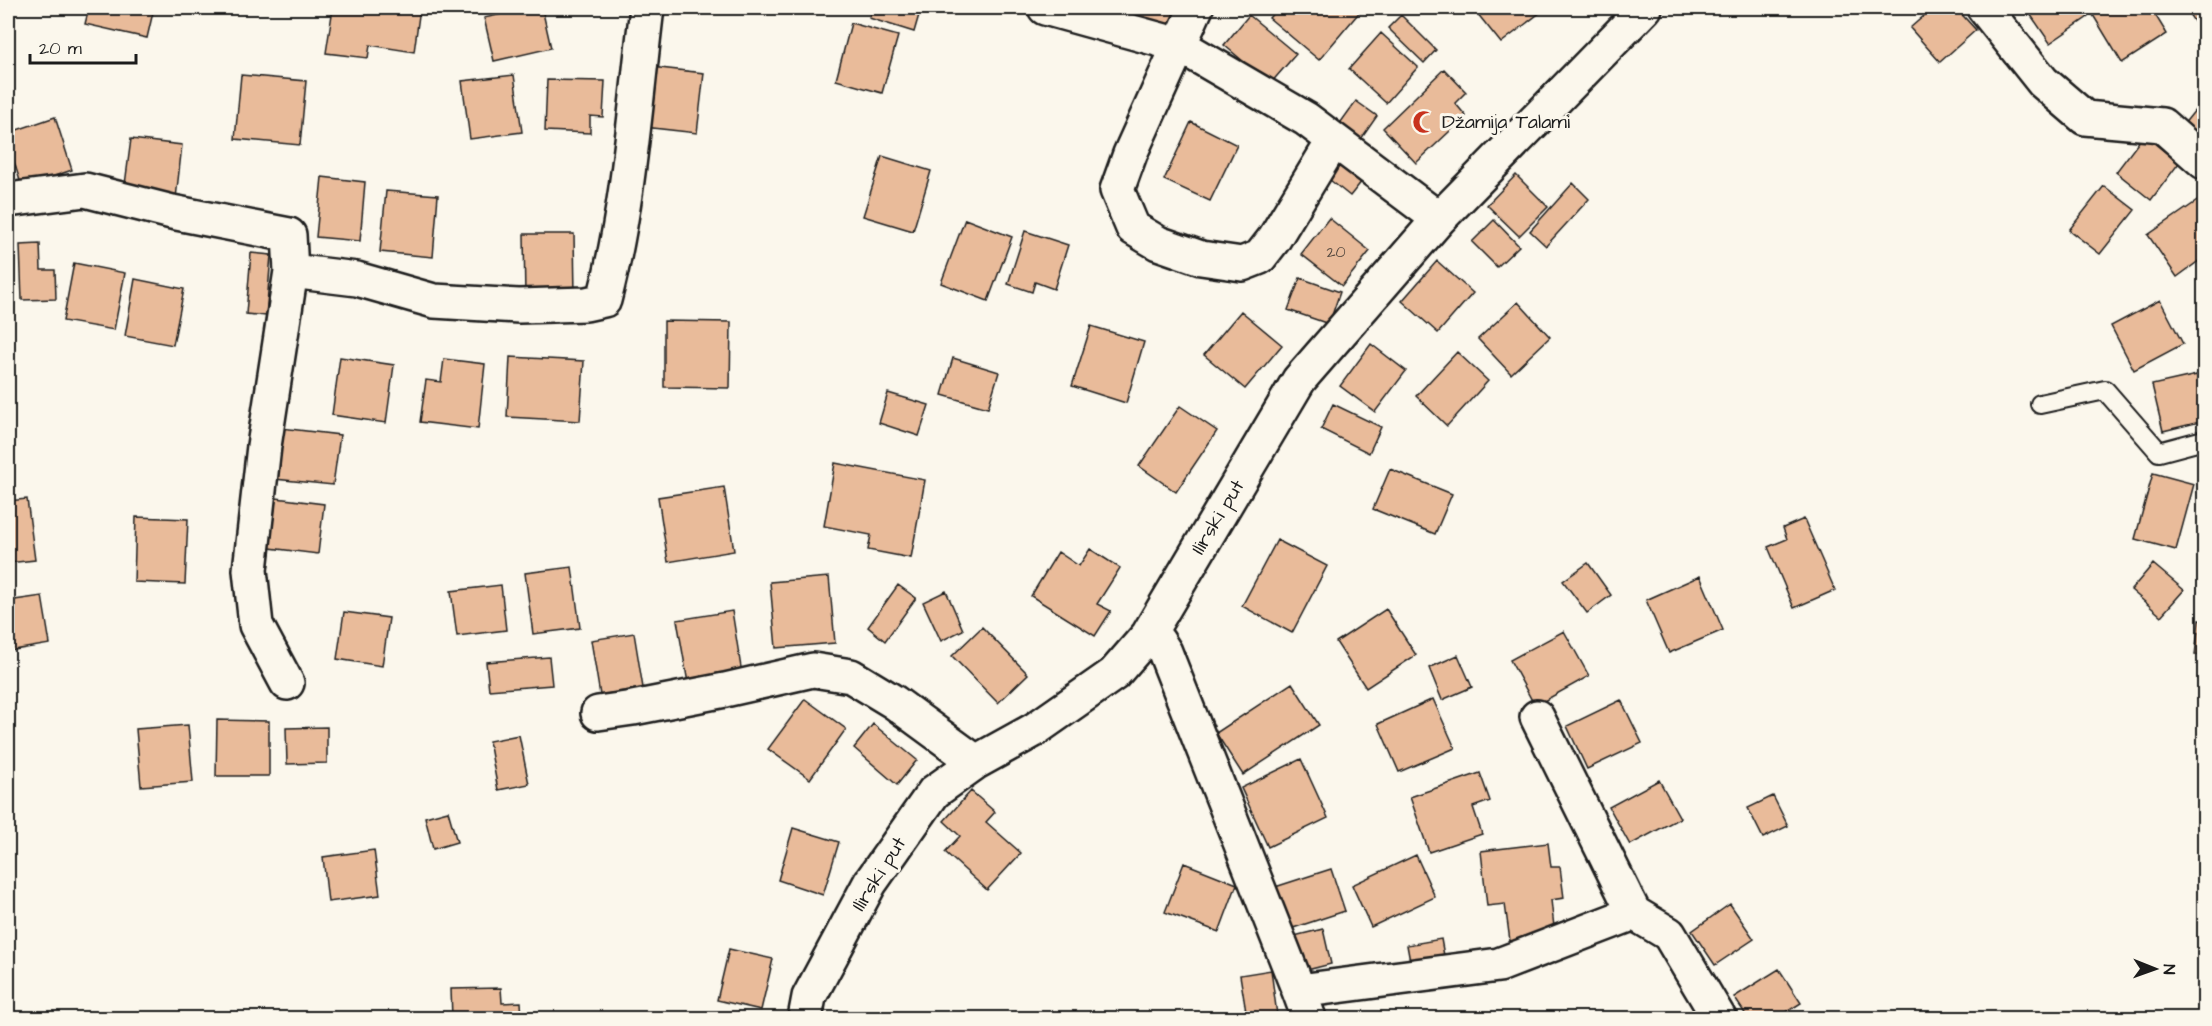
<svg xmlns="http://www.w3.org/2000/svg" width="2212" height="1026" font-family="'Architects Daughter',sans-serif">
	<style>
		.building { fill: #e9bb9a; stroke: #1c1c1c; stroke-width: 1.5 }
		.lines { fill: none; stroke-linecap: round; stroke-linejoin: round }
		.service-casing { stroke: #1c1c1c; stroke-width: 22 }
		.minor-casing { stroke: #1c1c1c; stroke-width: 38 }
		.service { stroke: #fbf7ec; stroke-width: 18 }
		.minor { stroke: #fbf7ec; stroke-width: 33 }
		.labels { text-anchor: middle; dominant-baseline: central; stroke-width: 6; stroke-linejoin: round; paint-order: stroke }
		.number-label { font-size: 16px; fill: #4f443c }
		.poi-label { font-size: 20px; fill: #1c1c1c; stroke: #fbf7ec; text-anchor: start }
		.street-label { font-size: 20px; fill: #1c1c1c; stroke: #fbf7ec }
	</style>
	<rect width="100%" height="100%" fill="#fbf7ec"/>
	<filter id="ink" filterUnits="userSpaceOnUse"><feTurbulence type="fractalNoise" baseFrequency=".0167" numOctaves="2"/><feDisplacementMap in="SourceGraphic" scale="12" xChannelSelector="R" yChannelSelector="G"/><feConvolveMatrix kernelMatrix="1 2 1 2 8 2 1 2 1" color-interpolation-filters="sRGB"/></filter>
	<g filter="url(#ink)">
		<path class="building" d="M89 8H154L147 38 85 24Z
			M333 8H420L414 52 370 45 368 58 326 53Z
			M529 8H542L551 48 494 61 484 18Z
			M872 8H921L914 32 869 18Z
			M1137 8H1178L1172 30 1133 20Z
			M1278 8H1363L1319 60 1269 18Z
			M1473 8H1546L1501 43Z
			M1933 8H1956L1976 30 1940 62 1910 28Z
			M2026 8H2082L2088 17 2050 43Z
			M2105 8H2151L2167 34 2122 63 2093 15Z
			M2185 8H2204V20L2197 26Z
			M1249 15 1296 54 1270 84 1224 45Z
			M1401 15 1436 50 1424 63 1388 28Z
			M851 23 898 36 882 93 836 80Z
			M1381 33 1418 67 1386 103 1349 69Z
			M651 67 704 73 697 133 644 127Z
			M1444 69 1466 92 1455 103 1466 116 1416 163 1383 128Z
			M241 75 306 81 300 145 235 139Z
			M514 75 522 132 470 139 462 81Z
			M547 80 605 81 603 117 590 116V133L545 131Z
			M2204 99V151L2179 130Z
			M1356 101 1377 116 1359 142 1338 126Z
			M55 117 72 170 22 187 8 143V133Z
			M1191 122 1237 145 1210 201 1164 180Z
			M2144 135 2179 163 2151 200 2116 172Z
			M131 139 182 145 176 198 124 192Z
			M882 156 931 171 913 231 863 216Z
			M1337 161 1362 181 1350 196 1325 176Z
			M1516 175 1548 207 1519 236 1487 205Z
			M322 177 365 182 360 241 316 237Z
			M1573 183 1589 199 1546 246 1530 231Z
			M2104 186 2135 210 2100 254 2069 230Z
			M386 191 438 195 433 257 380 252Z
			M2203 197 2204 199V257L2177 277 2148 235Z
			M1329 218 1370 251 1342 286 1301 254Z
			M965 219 1012 237 988 301 941 283Z
			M1494 220 1519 246 1497 267 1472 242Z
			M1025 231 1068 245 1054 289 1035 282 1032 292 1008 284Z
			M524 234H574L575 296 525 297Z
			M40 244 41 270H55L56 299 22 300 20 245Z
			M251 253 271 255 266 316 246 314Z
			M1437 261 1473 293 1438 333 1402 301Z
			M74 263 125 273 114 330 63 321Z
			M1300 278 1340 292 1329 324 1288 310Z
			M135 279 184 289 173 345 125 336Z
			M2160 300 2183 344 2134 370 2111 326Z
			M1518 302 1550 337 1511 374 1478 339Z
			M1241 311 1282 345 1245 389 1204 355Z
			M664 321 731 322 730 388 664 387Z
			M1091 326 1144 342 1126 403 1072 386Z
			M1371 344 1406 371 1375 412 1340 386Z
			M1457 352 1488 381 1447 426 1416 396Z
			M340 357 394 365 386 423 332 415Z
			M510 357 584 361 580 421 507 417Z
			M953 358 999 372 988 408 942 395Z
			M444 359 485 364 478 429 420 422 426 380 441 382Z
			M2197 375 2204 409V421L2163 431 2152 385Z
			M888 393 929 405 919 436 879 423Z
			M1333 404 1381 427 1369 453 1321 429Z
			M1180 406 1217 431 1176 492 1139 466Z
			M281 428 340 435 333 485 275 479Z
			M835 463 925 480 911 558 868 550 871 535 824 526Z
			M1390 469 1452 494 1435 534 1373 509Z
			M2153 473 2194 484 2176 550 2135 539Z
			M724 487 734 551 668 562 658 497Z
			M276 498 324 504 318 554 270 548Z
			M27 499 35 560 8 563V501Z
			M136 517 188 519 185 584 134 582Z
			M1804 519 1835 590 1794 608 1768 547 1787 539 1783 528Z
			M1277 540 1327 566 1292 633 1242 606Z
			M1090 549 1120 568 1097 604 1111 611 1095 636 1031 596 1058 552 1079 566Z
			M1588 563 1611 595 1587 613 1563 581Z
			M2153 564 2184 590 2161 616 2131 590Z
			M572 567 580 628 533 634 525 573Z
			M1700 576 1723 630 1669 653 1646 600Z
			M829 577 835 643 776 648 770 582Z
			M501 585 506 630 457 636 451 591Z
			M898 585 916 598 885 641 868 627Z
			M946 591 963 630 941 641 923 602Z
			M42 596 50 644 8 651V601Z
			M1386 609 1416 655 1366 688 1336 642Z
			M732 611 742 674 688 683 677 620Z
			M344 612 389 618 382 666 337 659Z
			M2199 620 2204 621V656L2195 655Z
			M982 627 1028 674 998 703 952 656Z
			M1564 631 1589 676 1535 706 1510 660Z
			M634 633 643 688 600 695 591 640Z
			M1458 655 1472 687 1442 700 1429 668Z
			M549 657 552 685 489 690 486 662Z
			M1292 683 1319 725 1243 775 1216 733Z
			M805 699 846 729 810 779 768 749Z
			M1433 699 1455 748 1399 772 1378 724Z
			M1621 700 1642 743 1587 769 1567 726Z
			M217 720 269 721V776H216Z
			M873 724 917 760 897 785 854 748Z
			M188 725 193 782 141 786 136 729Z
			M327 727V763L287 764 286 728Z
			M519 735 529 784 498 790 489 741Z
			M1301 759 1328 818 1268 847 1241 788Z
			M1480 773 1490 801 1473 807 1482 834 1429 852 1410 797Z
			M1659 780 1680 818 1630 845 1609 807Z
			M971 791 995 812 986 822 1021 853 987 890 945 852 960 836 944 821Z
			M1773 796 1788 826 1763 838 1748 808Z
			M448 811 457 842 433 849 425 817Z
			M793 828 839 842 823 895 778 880Z
			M1548 843 1551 867H1560L1564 898 1551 900 1555 936 1510 941 1505 904 1487 906 1481 851Z
			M374 850 380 895 328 902 323 857Z
			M1416 855 1435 897 1371 927 1352 885Z
			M1184 863 1237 884 1219 932 1165 912Z
			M1331 869 1345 911 1287 930 1272 888Z
			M1730 904 1754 939 1715 965 1692 931Z
			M1323 929 1331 964 1303 971 1294 936Z
			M1441 939 1445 961 1411 967 1407 945Z
			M729 949 773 959 761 1010 717 1000Z
			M1779 969 1801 1003 1777 1018H1748L1734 997Z
			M1271 970 1277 1015 1247 1018 1240 975Z
			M501 988 502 1003 521 1002 522 1018H452L451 989Z"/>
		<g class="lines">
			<g class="service-casing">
				<path id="service" d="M2040 404 2105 390 2159 452 2204 440"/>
			</g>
			<g class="minor-casing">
				<path id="minor" d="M1045 8 1179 45 1306 119 1439 219
					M1196 8 1130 154 1117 190 1133 228 1158 243 1201 258 1242 264 1260 257 1274 239 1334 140
					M1984 8 2043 82 2085 118 2162 125 2204 162
					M8 200 85 190 172 212 289 235 291 271 357 279 434 301 519 306 586 304 604 300C629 205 635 105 647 8
					M1148 635 1158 641 1165 652 1299 991 1499 965 1634 913 1537 717
					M287 683 256 625 250 570 264 446 291 271
					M598 713 633 708 725 690 813 670 851 676 894 702 976 762
					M1634 913 1669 934 1719 1018
					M1299 991 1309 1018
					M805 1018 809 997 870 883 934 792 976 762 1034 730 1114 674 1148 635 1299 380 1439 219 1645 8"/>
			</g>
			<use href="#service" class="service"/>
			<use href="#minor" class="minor"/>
		</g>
	</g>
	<defs>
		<g id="mosque-bare" transform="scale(1.8)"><path d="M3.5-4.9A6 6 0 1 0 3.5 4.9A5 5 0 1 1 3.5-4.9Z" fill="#c8321e" stroke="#fbf7ec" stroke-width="2.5" paint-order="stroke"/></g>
	</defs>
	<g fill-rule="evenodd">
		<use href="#mosque-bare" x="1424" y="122"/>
	</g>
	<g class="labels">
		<g class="number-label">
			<text x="1336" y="252">20</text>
		</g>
		<g class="poi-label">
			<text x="1442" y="122">Džamija Talami</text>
		</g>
		<g class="street-label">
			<text transform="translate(1218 517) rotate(-59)">Ilirski put</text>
			<text transform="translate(879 874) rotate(-58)">Ilirski put</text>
		</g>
	</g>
	<rect width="2212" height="1026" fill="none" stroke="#fbf7ec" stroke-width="30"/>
	<rect x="15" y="15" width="2182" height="996" fill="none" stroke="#1c1c1c" stroke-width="2" filter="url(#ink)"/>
	<g transform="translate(2155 969) rotate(91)" stroke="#fbf7ec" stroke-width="4.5" paint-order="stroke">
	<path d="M0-4.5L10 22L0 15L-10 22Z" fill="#1c1c1c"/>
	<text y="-9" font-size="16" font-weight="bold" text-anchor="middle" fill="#1c1c1c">N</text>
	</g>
	<path d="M30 54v9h106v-9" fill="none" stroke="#1c1c1c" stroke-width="3"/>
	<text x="39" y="54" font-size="18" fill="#1c1c1c" stroke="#fbf7ec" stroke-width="4.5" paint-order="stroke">20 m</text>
</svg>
